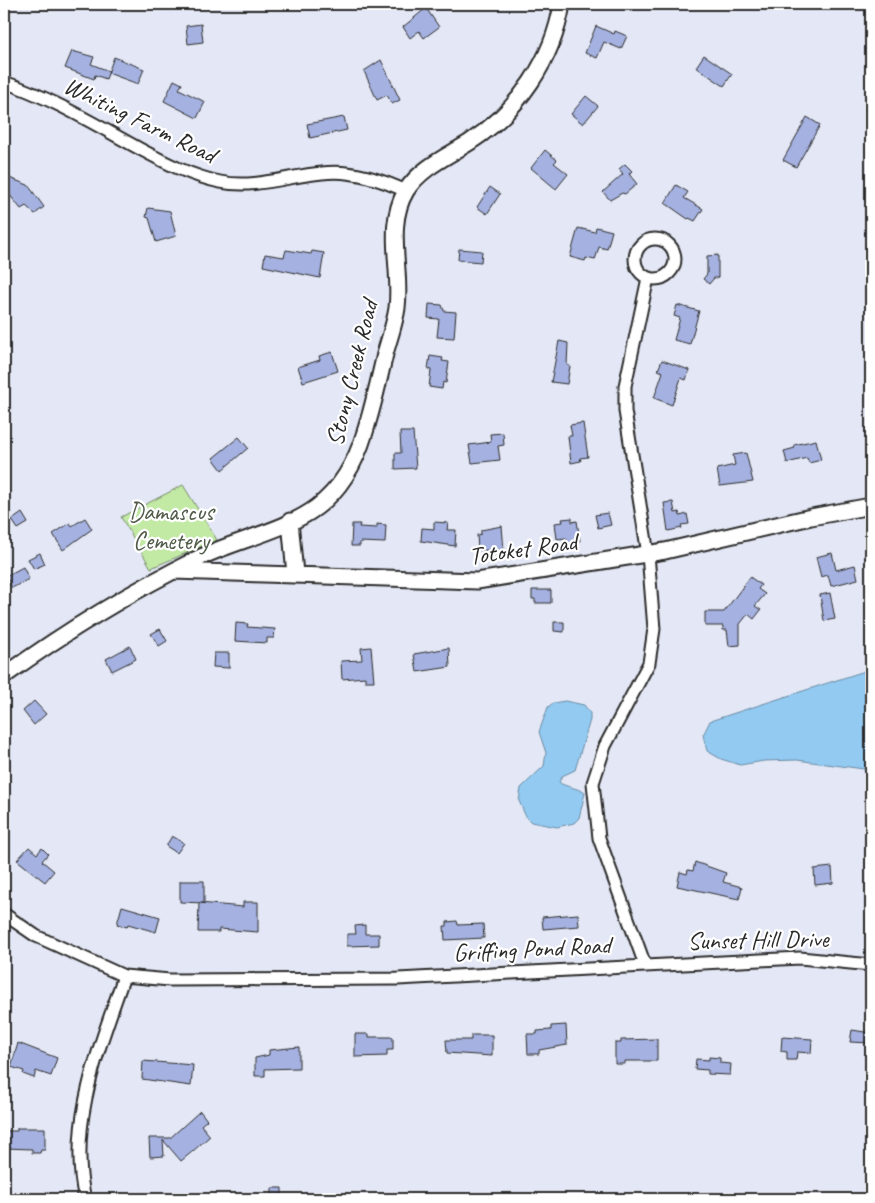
<svg xmlns="http://www.w3.org/2000/svg" width="875" height="1203" font-family="Caveat,sans-serif">
	<style>
		.green { fill: #c2eaa5; stroke: #768a68 }
		.water { fill: #93caf2; stroke: #698aa2 }
		.building { fill: #a5b2e1; stroke: #2b2b2b }
		.lines { fill: none; stroke-linecap: round; stroke-linejoin: round }
		.street-casing { stroke: #2b2b2b; stroke-width: 15 }
		.secondary-casing { stroke: #2b2b2b; stroke-width: 19 }
		.street { stroke: #fff; stroke-width: 11 }
		.secondary { stroke: #fff; stroke-width: 15 }
		.labels { text-anchor: middle; dominant-baseline: central; stroke-width: 4.5; stroke-linejoin: round; paint-order: stroke }
		.street-label { font-size: 25px; fill: #2b2b2b; stroke: #fff }
		.park-label { font-size: 25px; fill: #515b4a; stroke: #fff }
	</style>
	<rect width="100%" height="100%" fill="#e4e8f6"/>
	<filter id="ink" filterUnits="userSpaceOnUse"><feTurbulence type="fractalNoise" baseFrequency=".02" numOctaves="2"/><feDisplacementMap in="SourceGraphic" scale="10" xChannelSelector="R" yChannelSelector="G"/><feConvolveMatrix kernelMatrix="1 2 1 2 8 2 1 2 1" color-interpolation-filters="sRGB"/></filter>
	<g filter="url(#ink)">
		<path class="green" d="M183 485 217 540 151 568 121 517Z"/>
		<path class="water" d="M871 669V770L797 760 764 761 740 765 721 759 707 751 703 735 710 721Z
			M565 701 584 705 590 713V720L575 770 562 776 559 782C564 787 577 787 585 793L579 818 574 823 557 827 531 822 526 817 519 801 521 788 544 766 546 753 539 732 548 707 553 703Z"/>
		<path class="building" d="M426 8 439 27 424 38 419 31 410 38 403 27Z
			M201 24 203 42 188 44 186 26Z
			M596 26 614 34 615 31 627 36 621 49 604 42 597 58 585 53Z
			M72 51 94 57 91 64 109 71 106 79 95 75 94 79 65 68Z
			M704 55 732 74 724 86 696 67Z
			M114 57 144 69 138 84 108 73Z
			M381 60 400 100 392 104 387 95 377 100 364 71Z
			M174 80 182 84 179 89 205 102 197 118 164 101Z
			M586 96 598 106 583 124 571 114Z
			M344 117 347 130 310 138 307 124Z
			M807 117 820 125 796 167 783 160Z
			M545 150 557 160 554 163 568 174 556 189 531 168Z
			M625 164 632 171 629 174 637 184 625 194 622 193 610 200 603 192 623 174 619 169Z
			M4 176 28 185 44 207 35 214 26 206 21 209 4 188Z
			M676 185 688 192 684 198 703 209 695 221 689 218 688 219 665 203Z
			M490 187 500 194 487 214 477 207Z
			M148 208 170 211 176 236 156 242 149 218 146 217Z
			M596 227 612 231 607 249 599 247 595 260 586 258 585 261 570 257 578 228 595 232Z
			M459 249 482 251 481 262 458 260Z
			M286 250 311 254 312 251 324 253 320 278 263 266 265 254 284 257Z
			M718 255V278H714L709 284 703 279 707 274V256Z
			M429 304 442 305 444 311 456 312 454 338 437 337 439 319 428 318Z
			M677 305 699 311 690 344 674 340 680 318 674 316Z
			M559 341 568 343 567 365 570 366 567 384 551 382Z
			M332 352 338 371 303 382 298 367 320 360 319 356Z
			M430 356 443 358 442 361 449 362 446 383 443 382 442 389 429 387 431 370 428 369Z
			M662 360 689 370 686 380 681 378 672 405 654 398 663 372 658 370Z
			M583 423 588 457 580 458 581 461 571 463 568 436H572L570 425Z
			M400 432H413L416 468 395 469V453H401Z
			M503 433 504 445 498 446 500 460 472 463 469 445 491 442 490 434Z
			M239 437 248 448 222 470 213 458Z
			M816 440 821 460 809 463 807 458 787 463 784 451 795 448 794 445Z
			M746 453 753 482 720 486 717 469 735 465 733 455Z
			M673 502 675 513 679 512 680 516 687 514 689 524 681 525 682 528 668 531 664 503Z
			M22 513 28 523 18 529 12 520Z
			M608 513 611 525 598 528 595 515Z
			M85 518 92 529 63 550 53 534 70 523 72 526Z
			M572 518V522L577 521 580 541H578V548L569 549 566 538 557 539 555 523 563 522 562 519Z
			M434 522 448 523 447 530H456L455 546 421 541 422 528 434 529Z
			M352 524H360L359 527 377 528V524L386 525 385 543 360 542V546H351Z
			M502 526 504 551 478 550 477 535 481 534V530Z
			M40 553 45 564 34 569 28 559Z
			M832 553 836 570 855 565 858 579 831 586 828 575 821 577 816 557Z
			M23 567 29 579 12 588 6 576Z
			M750 577 761 585 758 589 765 594 755 606 761 610 754 619 748 614 740 624V645L729 646 727 630H723V626H705V612H724Z
			M532 590H551V603H535V599H532Z
			M830 593 835 619 824 621 820 595Z
			M554 622H564V632L554 631Z
			M236 623 248 624 247 627 275 629 274 638H267V643L235 641Z
			M160 629 167 641 159 646 151 634Z
			M130 646 136 659 112 671 106 659Z
			M371 647 374 681H365V677L342 679 341 661 362 660 361 648Z
			M449 648 450 667 417 672 414 654Z
			M214 653H229V668L213 667Z
			M34 701 46 714 34 725 23 711Z
			M172 836 184 843 177 853 166 846Z
			M29 847 37 854 42 848 48 854 42 861 54 871 45 882 17 860Z
			M695 862 726 873 723 882 742 887 739 899 677 886 680 872 687 874 688 870 693 871Z
			M832 867 833 883 815 885 814 869Z
			M180 881H204V903L180 902Z
			M243 902H258V932L219 929V932H198L199 903 243 907Z
			M122 906 160 917 156 932 128 924 127 927 117 924Z
			M578 914 579 926 543 929 542 917Z
			M457 921 458 925 483 924 484 938 445 940 444 926H447V922Z
			M365 925V934H379V945L347 946V934H356L355 926Z
			M566 1025 567 1045 539 1050V1054H528L527 1034H537V1031L551 1030V1026Z
			M852 1030 871 1033V1043L850 1042Z
			M355 1034H369V1037H393V1050H387V1056L355 1057Z
			M471 1035H492V1056L447 1053 446 1040H471Z
			M782 1037 812 1039 811 1053 797 1052 796 1060H787V1052L781 1051Z
			M657 1039V1061H625V1064H615V1043H621V1040Z
			M18 1043 57 1058 51 1076 36 1071 34 1078 23 1074 24 1071 11 1067Z
			M299 1047V1068L265 1069V1076H255V1058L269 1055V1050Z
			M709 1057 720 1058V1063L731 1064 730 1075 708 1074V1070L695 1069 696 1059 709 1060Z
			M143 1061 193 1065 191 1086 142 1079Z
			M200 1111 207 1120 201 1125 210 1136 193 1151 181 1161 163 1140 164 1156 150 1157 149 1138H170Z
			M17 1128H45V1150H41L40 1153H32V1149L4 1148V1131H17Z
			M272 1188H282V1199H272Z"/>
		<g class="lines">
			<g class="street-casing">
				<path id="street" d="M4 82C52 98 96 125 140 149 166 163 191 176 220 182 255 189 288 176 322 173 351 169 380 179 406 191
					M635 259a20 20 0 1 1 40 0a20 20 0 1 1-40 0Z
					M4 914 36 936 124 976 170 980 398 979 800 958 871 965
					M645 965 599 838 593 783 605 746 649 663 654 629 648 554 625 411V386L648 278
					M85 1199C67 1123 100 1047 124 976"/>
			</g>
			<g class="secondary-casing">
				<path id="secondary" d="M290 521 295 574
					M174 571 477 581 665 551 811 517 871 506
					M4 676C65 632 132 591 199 558 236 540 285 531 317 507 342 488 356 462 365 432 373 407 379 380 385 354 389 339 395 323 397 308 402 269 385 226 406 191 420 168 448 156 470 142 518 111 553 60 562 4"/>
			</g>
			<use href="#street" class="street"/>
			<use href="#secondary" class="secondary"/>
		</g>
	</g>
	<g class="labels">
		<g class="street-label">
			<text transform="translate(140 120) rotate(26)">Whiting Farm Road</text>
			<text transform="translate(352 373) rotate(-76)">Stony Creek Road</text>
			<text transform="translate(523 549) rotate(-8)">Totoket Road</text>
			<text transform="translate(758 940) rotate(-1)">Sunset Hill Drive</text>
			<text transform="translate(532 949) rotate(-3)">Griffing Pond Road</text>
		</g>
		<g class="park-label">
			<text x="171" y="512">Damascus<tspan x="171" dy="29">Cemetery</tspan></text>
		</g>
	</g>
	<rect width="875" height="1203" fill="none" stroke="#fff" stroke-width="20"/>
	<rect x="10" y="10" width="855" height="1183" fill="none" stroke="#2b2b2b" stroke-width="2" filter="url(#ink)"/>
</svg>
